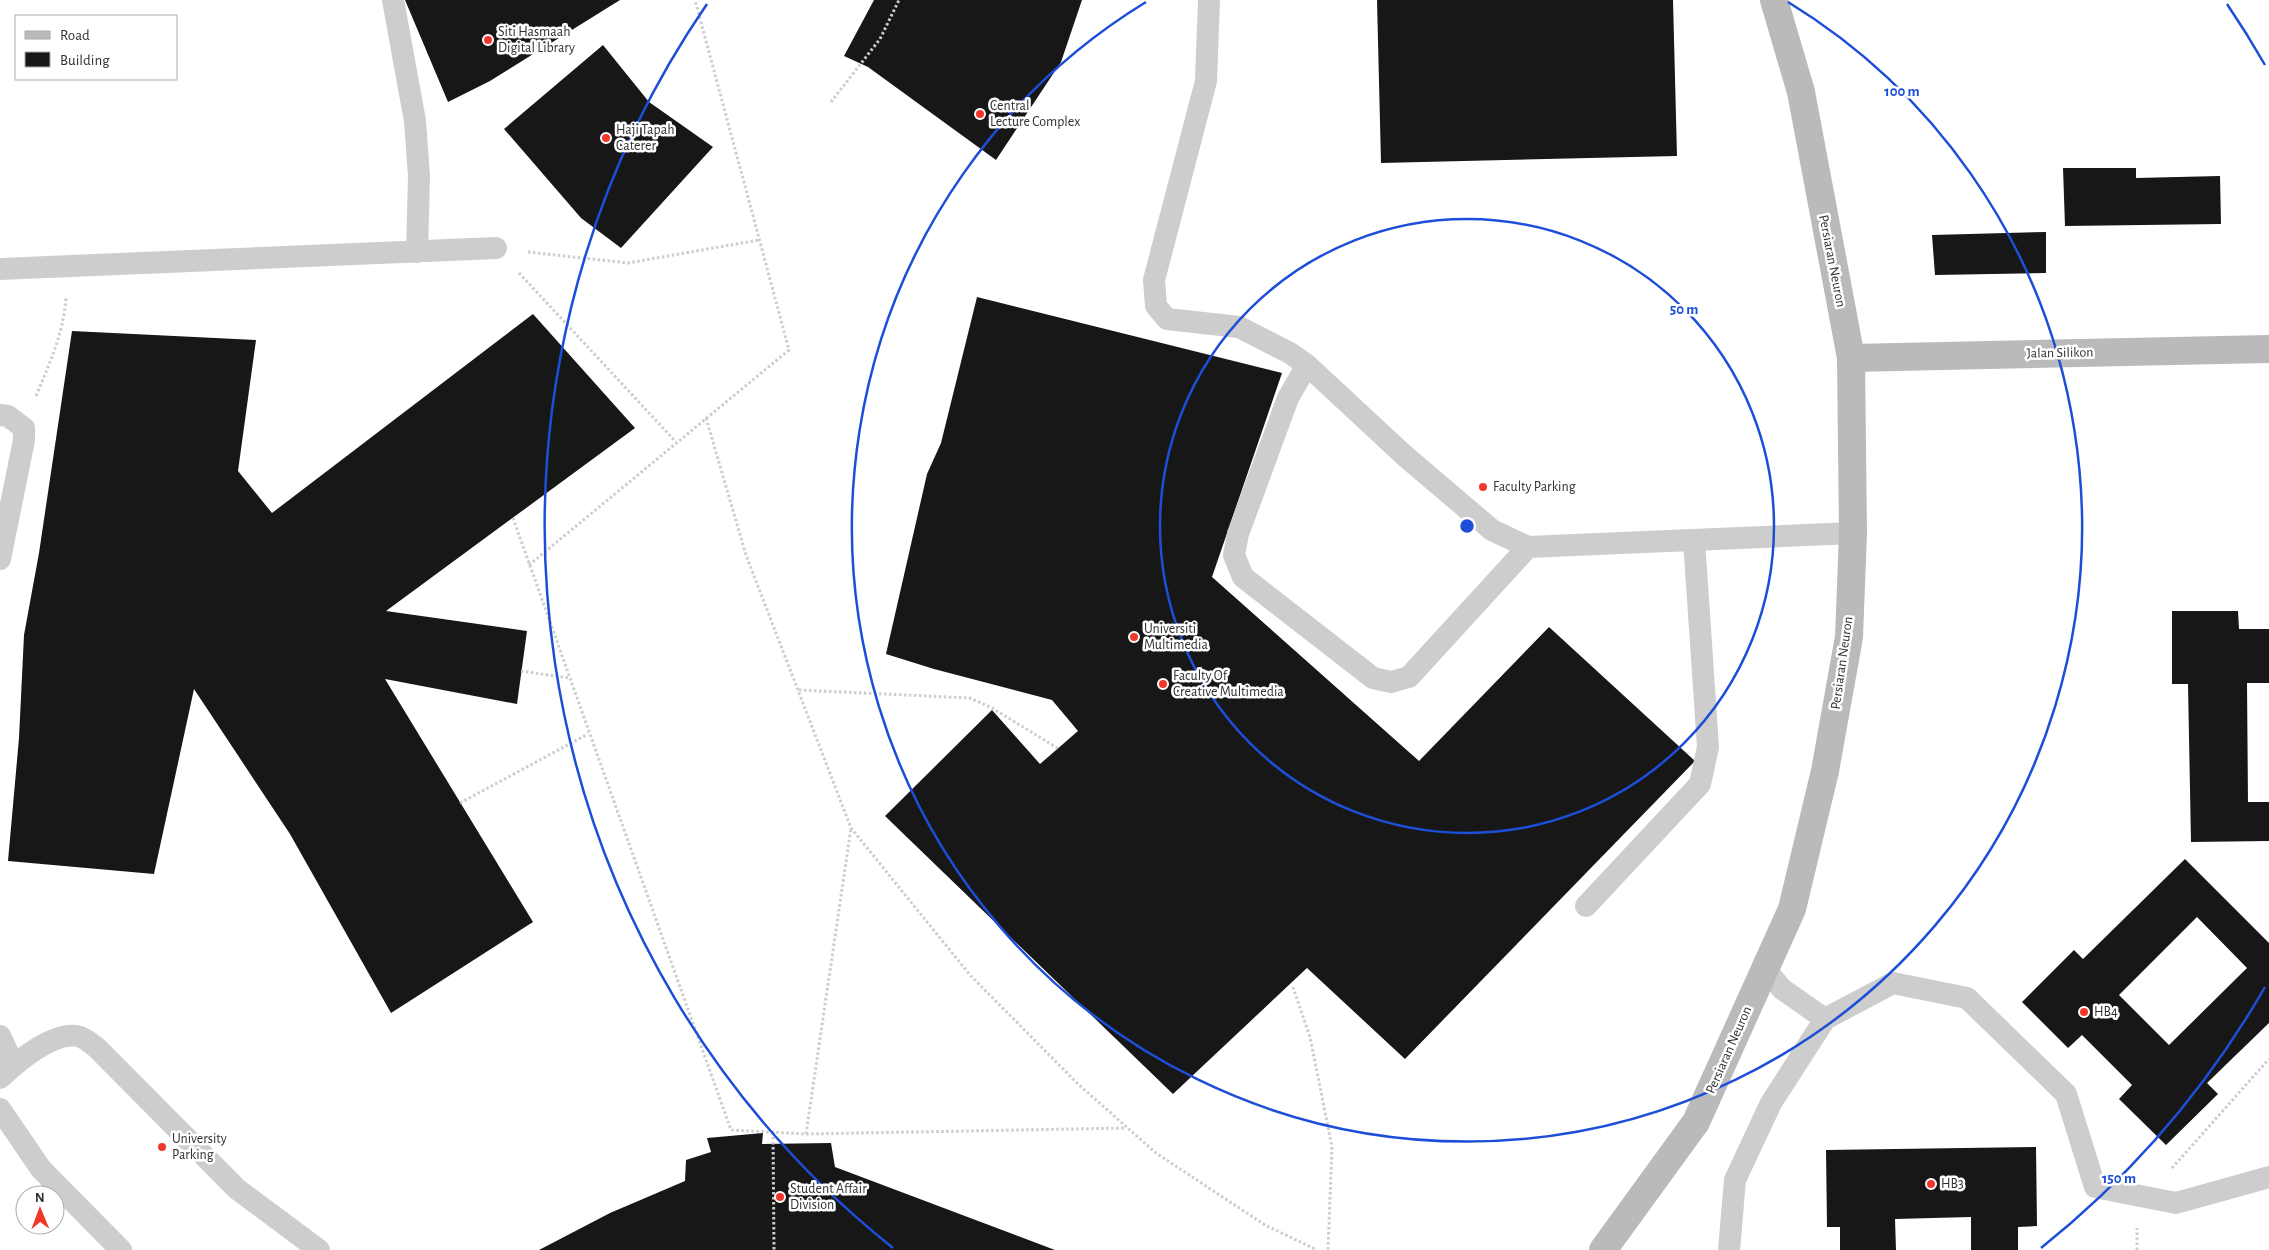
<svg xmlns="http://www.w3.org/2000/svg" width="2269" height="1250" font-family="'Alegreya Sans',sans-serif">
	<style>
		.building { fill: #171717; fill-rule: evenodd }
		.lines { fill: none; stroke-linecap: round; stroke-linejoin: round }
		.path { stroke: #cdcdcd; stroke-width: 3; stroke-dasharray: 2.5 2.5; stroke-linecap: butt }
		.lane { stroke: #cdcdcd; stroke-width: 22 }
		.secondary { stroke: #bababa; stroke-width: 28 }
		.ring { fill: none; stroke: #1d4ed8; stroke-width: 2.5 }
		.poi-dot { fill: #f0372a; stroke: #fff; stroke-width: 2 }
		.labels { text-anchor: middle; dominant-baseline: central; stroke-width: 5; stroke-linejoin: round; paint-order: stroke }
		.poi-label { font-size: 14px; fill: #303030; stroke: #fff; text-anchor: start }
		.street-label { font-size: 14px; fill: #303030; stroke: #fff }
		.centre { fill: #1d4ed8; stroke: #fff; stroke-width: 2.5 }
		.ring-label { font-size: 15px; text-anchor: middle; font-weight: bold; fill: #1d4ed8; stroke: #fff; stroke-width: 5; stroke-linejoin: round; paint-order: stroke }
	</style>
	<rect width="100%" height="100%" fill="#fff"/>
	<path class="building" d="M405 0H620L490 81 448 102Z
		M874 0H1082L1061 62 996 160 868 67 844 56Z
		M1377 0H1673L1677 156 1381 163Z
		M603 45 649 102 713 147 621 248 581 218 504 129Z
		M2063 168H2136V178L2220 176 2221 224 2065 226Z
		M2046 232V273L1935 275 1932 235Z
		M977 297 1282 373 1212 577 1419 761 1549 627 1695 761 1405 1059 1307 968 1173 1094 885 816 992 710 1040 764 1078 731 1052 700 934 669 886 654 927 474 941 443Z
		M533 314 635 428 386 611 527 631 517 704 385 679 533 922 391 1013 290 834 194 689 154 874 8 861 19 738 24 635 39 553 72 331 256 340 238 471 272 513Z
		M2172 611H2238L2239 629H2269V683H2247L2248 802H2269V841L2191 842 2188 684H2172Z
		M2185 859 2269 943V1023L2207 1083 2218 1094 2166 1145 2119 1099 2132 1085 2082 1035 2068 1048 2022 1002 2074 950 2083 959ZM2197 917 2247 968 2169 1045 2119 995Z
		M763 1133 762 1144 831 1143 835 1167 1055 1250H539L610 1213 685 1181 686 1160 711 1152 707 1138Z
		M2036 1147 2037 1226 2018 1227V1250H1971V1217L1895 1219 1896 1250H1840V1227H1827L1826 1150Z"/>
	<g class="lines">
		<path class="path" d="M831 102 880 39 899 0
			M528 252 628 263 759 240
			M519 273 676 442
			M36 396C50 362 63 335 66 298
			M706 418 746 555 851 828 970 975 1078 1084 1156 1153 1265 1225 1317 1250
			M513 518 731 1130 806 1134 1126 1128
			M529 565 789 350 695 0
			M521 671 569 678
			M799 690 970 698 992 708 1059 749
			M460 803 588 734
			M1293 987 1310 1037 1332 1147 1328 1250
			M773 1132 774 1250
			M806 1134 851 828
			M2172 1168 2269 1059
			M2137 1250V1228"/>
		<path class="lane" d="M393 0 415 121 419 176 417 252
			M1209 0 1206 81 1154 280 1156 306 1167 319 1239 327 1290 353 1307 365 1405 456 1492 530 1528 547 1853 533
			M0 269 496 248
			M1307 365 1288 398 1238 534 1234 555 1243 577 1373 678 1391 682 1409 677 1528 547
			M0 415 8 416 24 428V440L0 559
			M1586 906 1700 784 1708 747 1694 540
			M1765 969 1782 989 1825 1019 1893 983 1967 998 2066 1094 2095 1187 2176 1203 2269 1177
			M0 1036 14 1065
			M0 1078C18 1061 52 1032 77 1036 84 1037 92 1044 97 1048L237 1189 319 1250
			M0 1109 41 1169 121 1250
			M1729 1250 1735 1180 1771 1103 1825 1019"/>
		<path class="secondary" d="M1851 358 2269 349
			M1603 1250 1696 1122 1792 909 1825 771 1849 637 1853 533 1851 358 1801 92 1774 0"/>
	</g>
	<g class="ring">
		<circle cx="1467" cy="526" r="307"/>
		<path d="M1788 2A615 615 0 1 1 1146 2"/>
		<path d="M2265 987A922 922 0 0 1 2041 1248M893 1248A922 922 0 0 1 707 4M2227 4A922 922 0 0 1 2265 65"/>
	</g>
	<g class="poi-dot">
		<circle cx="488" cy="40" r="5"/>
		<circle cx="980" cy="114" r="5"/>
		<circle cx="606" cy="138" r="5"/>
		<circle cx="1483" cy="487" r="5"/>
		<circle cx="1134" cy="637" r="5"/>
		<circle cx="1163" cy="684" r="5"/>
		<circle cx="2084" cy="1012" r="5"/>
		<circle cx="162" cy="1147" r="5"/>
		<circle cx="1931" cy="1184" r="5"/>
		<circle cx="780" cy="1197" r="5"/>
	</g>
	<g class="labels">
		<g class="poi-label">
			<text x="498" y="32">Siti Hasmaah<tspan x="498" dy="16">Digital Library</tspan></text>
			<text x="990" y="106">Central<tspan x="990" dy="16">Lecture Complex</tspan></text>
			<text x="616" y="130">Haji Tapah<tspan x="616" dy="16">Caterer</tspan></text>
			<text x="1493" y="487">Faculty Parking</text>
			<text x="1144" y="629">Universiti<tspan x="1144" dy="16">Multimedia</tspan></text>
			<text x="1173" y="676">Faculty Of<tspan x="1173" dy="16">Creative Multimedia</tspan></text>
			<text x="2094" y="1012">HB4</text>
			<text x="172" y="1139">University<tspan x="172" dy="16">Parking</tspan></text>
			<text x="1941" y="1184">HB3</text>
			<text x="790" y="1189">Student Affair<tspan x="790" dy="16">Division</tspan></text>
		</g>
		<g class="street-label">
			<text transform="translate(1832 261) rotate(79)">Persiaran Neuron</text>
			<text transform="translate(2060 353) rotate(-1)">Jalan Silikon</text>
			<text transform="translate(1842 663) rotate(-82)">Persiaran Neuron</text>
			<text transform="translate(1729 1050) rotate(-66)">Persiaran Neuron</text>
		</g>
	</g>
	<circle cx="1467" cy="526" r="8" class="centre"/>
	<g class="ring-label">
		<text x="1902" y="96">100 m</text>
		<text x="1684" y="314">50 m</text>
		<text x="2119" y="1183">150 m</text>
	</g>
	<rect x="15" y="15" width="162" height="65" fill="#ffffff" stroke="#acacac"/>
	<rect x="25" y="31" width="25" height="8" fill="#bababa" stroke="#acacac"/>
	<text x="60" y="40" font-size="15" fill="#303030">Road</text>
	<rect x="25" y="52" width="25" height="15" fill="#171717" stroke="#acacac"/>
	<text x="60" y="65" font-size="15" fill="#303030">Building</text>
	<g transform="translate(40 1210) rotate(359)"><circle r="24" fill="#ffffff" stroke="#acacac"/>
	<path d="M0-4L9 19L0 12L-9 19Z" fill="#f0372a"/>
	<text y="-8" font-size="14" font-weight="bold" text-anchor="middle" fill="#303030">N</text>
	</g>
</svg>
